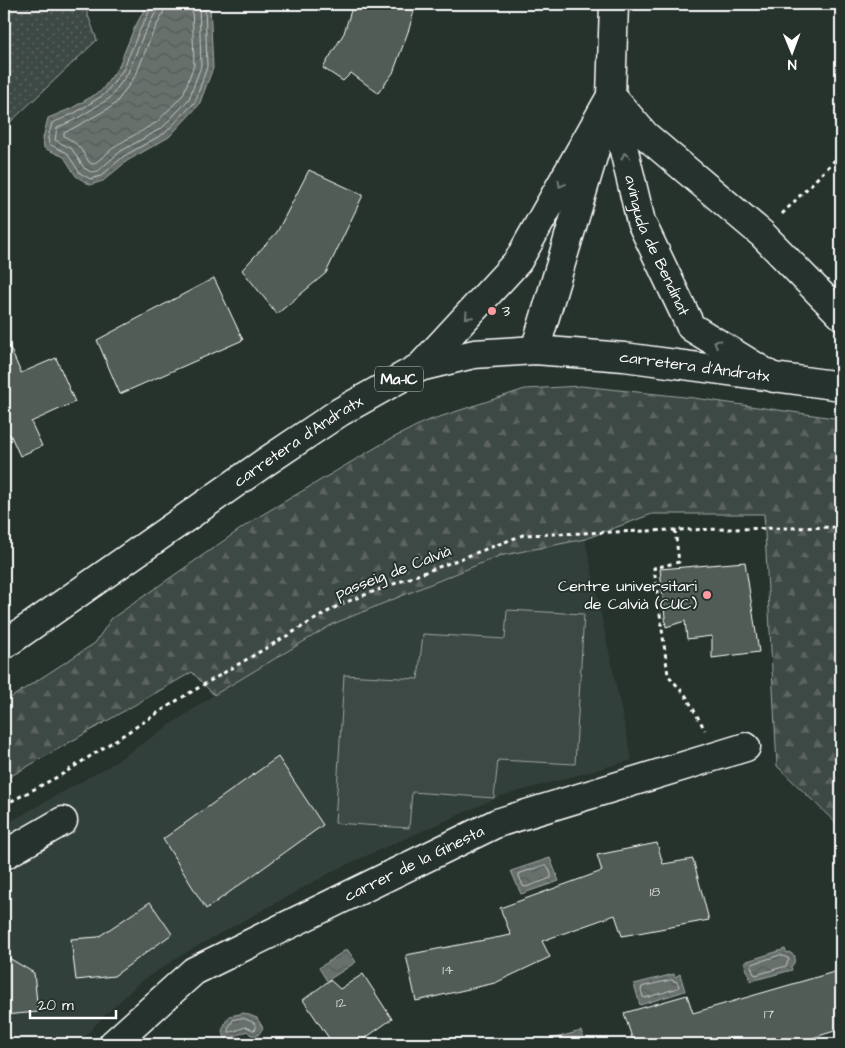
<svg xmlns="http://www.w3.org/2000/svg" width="845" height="1048" font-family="'Architects Daughter',sans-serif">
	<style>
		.built { fill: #333f3a }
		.grass { fill: url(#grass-dots); stroke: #9ea4a2 }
		.forest { fill: url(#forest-firs); stroke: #9ea4a2 }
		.park { fill: #3e4944; stroke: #9ea4a2 }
		.water { fill: url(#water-waves); stroke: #a4a9a7 }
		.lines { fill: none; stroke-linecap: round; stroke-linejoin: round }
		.shore { stroke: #c2c6c4; stroke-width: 1 }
		.building { fill: #515c57; stroke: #fff }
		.minor-casing { stroke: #fff; stroke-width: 31 }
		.major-casing { stroke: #fff; stroke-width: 31 }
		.path { stroke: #fff; stroke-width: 3; stroke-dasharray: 4 4; stroke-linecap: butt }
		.minor { stroke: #26332d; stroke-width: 28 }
		.major { stroke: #26332d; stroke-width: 28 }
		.oneway { stroke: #727a76 }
		.poi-dot { fill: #ff9aa2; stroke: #26332d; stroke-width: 2 }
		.labels { text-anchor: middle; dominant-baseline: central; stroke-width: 4; stroke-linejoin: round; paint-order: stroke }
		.number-label { font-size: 14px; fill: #d4d6d5 }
		.shield { fill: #26332d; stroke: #bec2c0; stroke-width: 1 }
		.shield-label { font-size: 15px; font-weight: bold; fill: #fff }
		.street-label { font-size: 16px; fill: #fff; stroke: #26332d }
		.poi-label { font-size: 16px; fill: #fff; stroke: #26332d; text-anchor: start }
	</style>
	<defs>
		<pattern id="grass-dots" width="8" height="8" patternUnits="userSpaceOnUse" patternTransform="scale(1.25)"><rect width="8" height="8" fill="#3e4944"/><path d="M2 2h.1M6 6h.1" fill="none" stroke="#5b6460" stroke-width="1.8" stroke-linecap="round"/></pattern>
		<pattern id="forest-firs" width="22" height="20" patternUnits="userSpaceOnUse" patternTransform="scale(1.25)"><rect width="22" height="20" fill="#3e4944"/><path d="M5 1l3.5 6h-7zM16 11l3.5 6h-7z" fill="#5b6460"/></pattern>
		<pattern id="water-waves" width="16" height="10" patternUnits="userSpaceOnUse" patternTransform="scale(1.25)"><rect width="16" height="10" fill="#67706c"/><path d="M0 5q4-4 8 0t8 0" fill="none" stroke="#575a59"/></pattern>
	</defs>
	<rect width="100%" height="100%" fill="#26332d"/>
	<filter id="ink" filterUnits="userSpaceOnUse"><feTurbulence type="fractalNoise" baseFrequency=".02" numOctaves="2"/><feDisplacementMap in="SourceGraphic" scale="10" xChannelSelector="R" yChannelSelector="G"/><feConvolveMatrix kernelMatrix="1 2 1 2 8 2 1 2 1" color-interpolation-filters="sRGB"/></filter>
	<g filter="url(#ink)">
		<path class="built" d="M585 539 632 760 501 796 339 868 190 950 140 982 98 1022 79 1044H4V825L111 765 214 695 333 624 499 556Z"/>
		<path class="grass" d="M4 4H84L97 40 4 128Z"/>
		<path class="forest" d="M581 386 694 398 841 419V828L777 766 764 514H652L585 539 499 556 333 624 214 695 192 672 4 780V702L95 643 111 619 255 519 385 442 424 422 525 389Z"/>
		<path class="park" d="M507 610 584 614 575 764 498 760 494 798 412 792 409 828 335 823 344 675 418 679 423 634 505 639Z"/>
		<path class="water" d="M147 4H210L213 68 199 105 169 137 127 161 103 181 90 185 76 176 64 157 44 148 43 138 48 118 72 108 101 91 118 68 133 31Z
			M550 858 559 881 521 894 511 871Z
			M347 949 356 962 327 981 319 968Z
			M785 949 787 953 789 952 795 956 794 963 791 967 792 970 751 981 744 962Z
			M674 974 675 977 680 974 685 991 640 1005 634 984Z
			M244 1013 257 1018 263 1028 258 1035H251L247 1031 226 1040 222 1031 226 1021 230 1016Z
			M581 1031 587 1044H545L544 1041Z"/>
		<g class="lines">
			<path class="shore" d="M151 4V8L138 34 123 70 105 94 75 113 52 123 48 138 49 144 67 153 80 173 90 179 101 176 124 156 165 133 195 102 207 67 205 4
				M158 4 157 10 143 36 128 73 110 98 78 118 57 128 55 140 72 149 84 168 91 172 98 171 121 151 162 128 189 99 201 66 199 4
				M165 4 163 13 150 39 136 75 116 103 111 107 81 124 64 133V136C79 144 81 149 89 162L92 164H94L117 145 157 122 183 95 194 65 192 4
				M546 865C549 867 552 875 551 878L526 887 523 886 519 876V874Z
				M781 955 789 959 786 966 756 975 754 974 751 967 753 964Z
				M671 980 677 982 679 986 678 988 645 998 643 997 641 990 642 987Z
				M243 1018 253 1022 256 1026V1029L253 1030 246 1027 231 1032H229L228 1029 233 1020Z"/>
		</g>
		<path class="building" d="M353 4H416L409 29 393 73 378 93 351 73 343 81 323 68 344 33Z
			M309 170 363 195 326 273 277 314 242 270 277 232Z
			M214 278 243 340 120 394 97 340Z
			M4 334 21 373 56 358 75 402 31 422 42 446 20 456 10 434 4 437Z
			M745 562 759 652 712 658V636L687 639 685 621 666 627 660 569Z
			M278 757 323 825 206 909 163 839Z
			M657 843 663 864 693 859 709 920 622 936 615 915 542 941 550 957 495 983 416 1001 406 955 511 935 500 908 602 871 597 855Z
			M150 902 172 934 114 976 76 980 71 939 98 937Z
			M4 955 34 973 38 1012 4 1015Z
			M841 970V1029L793 1044H634L624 1013 687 995 693 1013Z
			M363 974 392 1019 357 1044H333L303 1000 330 980 340 989Z"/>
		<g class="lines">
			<g class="minor-casing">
				<g id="minor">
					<path id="s1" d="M614 4 611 96 641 222 691 327 774 378"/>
					<path d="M614 99 645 135 762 234 841 315"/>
					<path d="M535 350 597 143"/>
					<path d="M420 367 518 261 611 96"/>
					<path d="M4 855 63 821"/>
					<path id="s2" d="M113 1044 194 971 497 823 746 747"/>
				</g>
			</g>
			<g class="major-casing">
				<g id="major">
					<path id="s3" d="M4 645 264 463 340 412 420 367 474 354 535 350 624 357 841 386"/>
				</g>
			</g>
			<path class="path" d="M782 214 841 154
				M675 530 679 562 654 568 668 675 686 696 705 730
				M4 805 61 775 181 698 341 604 523 535 675 530 841 527"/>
			<use href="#minor" class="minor"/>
			<use href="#major" class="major"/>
		</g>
		<defs><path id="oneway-chevron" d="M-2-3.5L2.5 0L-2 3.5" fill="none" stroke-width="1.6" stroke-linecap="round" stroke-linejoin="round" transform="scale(1.25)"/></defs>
		<g class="oneway">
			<use href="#oneway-chevron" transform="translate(625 156) rotate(-103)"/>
			<use href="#oneway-chevron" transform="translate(561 184) rotate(119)"/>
			<use href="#oneway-chevron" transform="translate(468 316) rotate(133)"/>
			<use href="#oneway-chevron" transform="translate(717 343) rotate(-148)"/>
		</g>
	</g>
	<g class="poi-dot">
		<circle cx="492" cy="311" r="5"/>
		<circle cx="707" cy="595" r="5"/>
	</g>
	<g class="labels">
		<g class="number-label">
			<text x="655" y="892">18</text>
			<text x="448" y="970">14</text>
			<text x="341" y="1003">12</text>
			<text x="769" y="1014">17</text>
		</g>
		<rect class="shield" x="375" y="366.5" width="48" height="25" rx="4"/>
		<g class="shield-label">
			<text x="399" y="379">Ma-1C</text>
		</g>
		<g class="street-label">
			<text stroke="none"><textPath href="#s1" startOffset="249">avinguda de Bendinat</textPath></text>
			<text stroke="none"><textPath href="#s3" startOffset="778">carretera d'Andratx</textPath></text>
			<text stroke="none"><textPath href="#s3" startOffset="358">carretera d'Andratx</textPath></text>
			<text transform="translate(393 572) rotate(-21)">passeig de Calvià</text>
			<text stroke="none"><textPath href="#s2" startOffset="354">carrer de la Ginesta</textPath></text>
		</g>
		<g class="poi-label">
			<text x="502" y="311">3</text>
			<text x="697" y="586" text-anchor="end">Centre universitari<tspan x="697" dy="18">de Calvià (CUC)</tspan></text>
		</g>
	</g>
	<rect width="845" height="1048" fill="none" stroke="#26332d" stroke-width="20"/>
	<rect x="10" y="10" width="825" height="1028" fill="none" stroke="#fff" stroke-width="2" filter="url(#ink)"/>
	<g transform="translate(792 52) rotate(179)" stroke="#26332d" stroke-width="4" paint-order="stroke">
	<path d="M0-4L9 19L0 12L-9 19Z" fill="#ffffff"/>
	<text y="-8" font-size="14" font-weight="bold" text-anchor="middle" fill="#ffffff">N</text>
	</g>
	<path d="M30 1010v8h86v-8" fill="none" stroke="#ffffff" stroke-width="2.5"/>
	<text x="38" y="1010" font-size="15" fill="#ffffff" stroke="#26332d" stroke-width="4" paint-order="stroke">20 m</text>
</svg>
